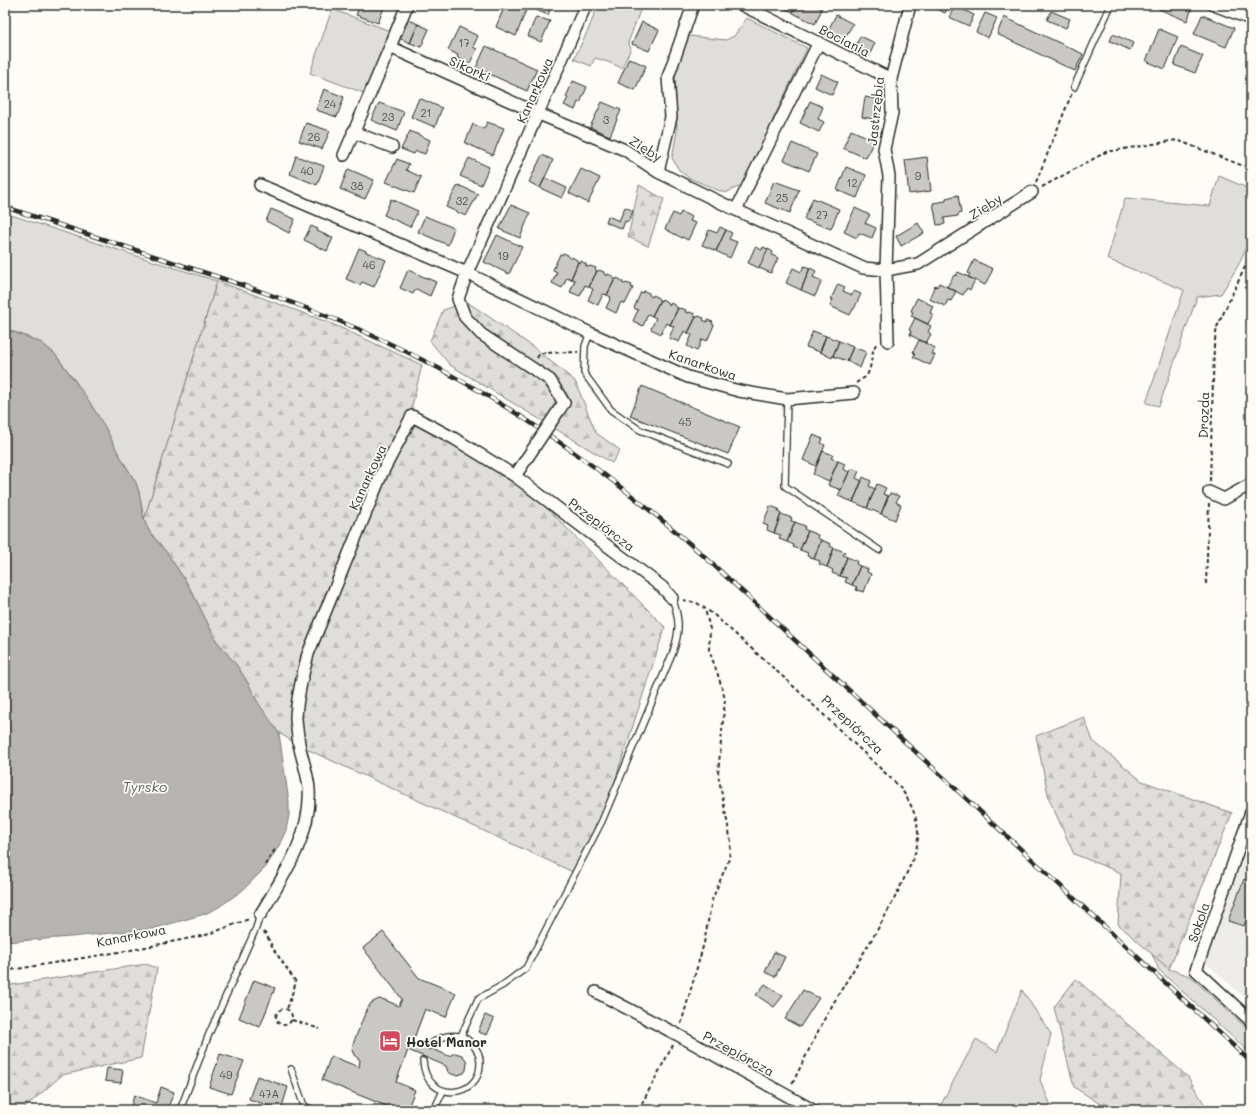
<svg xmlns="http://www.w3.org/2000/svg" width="1256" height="1115" font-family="Mali,sans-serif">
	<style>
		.built { fill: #edece8 }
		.green { fill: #dfdeda; stroke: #858482 }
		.forest { fill: url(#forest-firs); stroke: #858482 }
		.water { fill: #b5b4b1; stroke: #7e7d7b }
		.building { fill: #c9c8c4; stroke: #2b2b2b }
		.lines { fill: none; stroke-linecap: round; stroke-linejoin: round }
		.lane-casing { stroke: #2b2b2b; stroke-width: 8 }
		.street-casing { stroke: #2b2b2b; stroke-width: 14 }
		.path { stroke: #2b2b2b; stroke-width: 2; stroke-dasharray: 4 3; stroke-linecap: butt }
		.lane { stroke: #fdfcf7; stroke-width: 5.5 }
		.street { stroke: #fdfcf7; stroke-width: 11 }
		.rail-casing { stroke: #2b2b2b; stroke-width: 4.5 }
		.rail { stroke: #fdfcf7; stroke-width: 3; stroke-dasharray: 9; stroke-linecap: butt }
		.street-bridge-casing { stroke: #2b2b2b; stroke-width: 14; stroke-linecap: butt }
		.street-bridge { stroke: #fdfcf7; stroke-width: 11 }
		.labels { text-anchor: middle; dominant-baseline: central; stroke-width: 3.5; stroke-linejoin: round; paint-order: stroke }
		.number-label { font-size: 11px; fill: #525251 }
		.street-label { font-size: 13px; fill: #2b2b2b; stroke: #fdfcf7 }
		.poi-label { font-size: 13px; font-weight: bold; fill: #2b2b2b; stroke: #fdfcf7; text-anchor: start }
		.water-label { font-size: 14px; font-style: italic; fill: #5b5b5a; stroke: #fdfcf7 }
	</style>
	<defs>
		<pattern id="forest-firs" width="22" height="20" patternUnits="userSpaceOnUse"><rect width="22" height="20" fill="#dfdeda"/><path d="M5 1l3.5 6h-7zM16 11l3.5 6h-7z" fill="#c0bfbb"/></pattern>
	</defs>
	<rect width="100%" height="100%" fill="#fdfcf7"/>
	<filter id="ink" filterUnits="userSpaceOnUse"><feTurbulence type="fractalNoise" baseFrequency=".025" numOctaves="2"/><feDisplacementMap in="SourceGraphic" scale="8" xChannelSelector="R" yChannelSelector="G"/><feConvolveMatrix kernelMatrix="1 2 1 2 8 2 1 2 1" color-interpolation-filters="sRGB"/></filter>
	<g filter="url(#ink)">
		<path class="built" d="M1251 817V1003L1199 957Z"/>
		<path class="green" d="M598 5H642L628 43 631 48 622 68 608 62 595 58 591 66 574 59 589 28Z
			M332 9 390 31 364 93 310 73Z
			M747 18 807 48 770 126 764 146 745 184 725 193 689 178 679 170 672 158 677 131 675 68 689 36 726 40 734 36Z
			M1219 176 1245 187 1251 202V236L1238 266 1221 294 1197 297 1159 406 1146 403 1184 290 1107 259 1125 198 1210 206Z
			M5 213 140 257 217 281 144 520 139 492 136 483 116 449 105 427 74 379 55 354 42 343 23 335 5 329Z
			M1152 954 1169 969 1190 976 1251 1032V1054L1159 970Z
			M1022 990 1051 1034 1040 1080 1053 1110H938L976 1039 997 1052Z"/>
		<path class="forest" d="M639 185 664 199 648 246 628 237Z
			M217 281 330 323 422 365 412 406V416L515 476 665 627 602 821 575 873 300 746 279 733 272 725 257 701 248 683 238 667 216 640 192 592 185 580 167 553 149 531 144 520Z
			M467 302 532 346 575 381 596 433 620 450 612 463 450 365 430 341 443 310Z
			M1084 717 1093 741 1142 781 1232 813 1169 969 1118 924 1121 873 1074 854 1049 799 1036 736Z
			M146 964 157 968 141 1058 62 1075 22 1110H5V986Z
			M1076 979 1188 1077 1208 1110H1109L1074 1087 1054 1007Z"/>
		<path class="water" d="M5 329 42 343 55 354 89 401 105 427 116 449 136 483 139 492 144 520 149 531 167 553 185 580 192 592 216 640 238 667 248 683 257 701 279 733 289 802V815L286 830 280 844 266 867 243 890 219 907 205 914 152 929 71 937 5 942Z"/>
		<path class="building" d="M360 5H385L378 23 356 15Z
			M505 5H528L516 36 496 27Z
			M539 5H552L548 15 536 10Z
			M777 5H795L792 12Z
			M797 5H814L822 9 815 24 793 13Z
			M929 5H949L945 13Z
			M1160 5H1191L1193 6 1187 21 1159 9Z
			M1228 5H1249L1245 12Z
			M955 6 974 15 969 26 949 17Z
			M1051 11 1070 19 1066 28 1047 20Z
			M985 13 997 18 988 38 976 32Z
			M836 15 853 24 843 41 827 32Z
			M1202 15 1234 28 1226 47 1194 34Z
			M536 17 550 21 541 42 528 36Z
			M1004 17 1083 54 1075 71 997 34Z
			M407 19 418 24 410 43 399 38Z
			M642 22 659 30 649 51 632 44Z
			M418 24 429 29 421 47 410 43Z
			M459 27 478 36 473 47 477 49 470 63 457 58 458 55 448 50Z
			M1159 29 1178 37 1165 69 1146 61Z
			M1113 34 1133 43 1130 50 1110 41Z
			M860 36 875 43 868 58 853 52Z
			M486 46 537 69 527 91 476 68Z
			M1181 47 1203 56 1195 73 1174 65Z
			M629 58 646 66 635 90 618 83Z
			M821 74 838 82 832 95 815 87Z
			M573 81 587 87 580 103 578 102 575 110 564 105 568 98 566 97Z
			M324 89 344 97 337 117 316 110Z
			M865 97 882 100 879 120 862 117Z
			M419 98 442 108 435 127 411 117Z
			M810 101 823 107 818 119 824 122 819 132 800 123Z
			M602 102 621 110 610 136 590 127Z
			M379 103 404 112 397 131 371 120Z
			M487 122 504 128 493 155 465 143 473 124 484 129Z
			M306 123 330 131 322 149 299 141Z
			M851 130 874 140 866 158 843 148Z
			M410 131 430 140 425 154 416 151 414 154 401 149Z
			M792 143 817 154 809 171 784 160Z
			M542 155 553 160 540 188 529 182Z
			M296 156 324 166 317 185 290 174Z
			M927 157 931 191 909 194 905 160Z
			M469 158 489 167 481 185 460 176Z
			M397 159 409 164 406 170 421 177 414 193 386 182Z
			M846 167 866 175 857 198 837 190Z
			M348 169 374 180 365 199 340 189Z
			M581 169 600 178 588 203 569 193Z
			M545 178 567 188 562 198 540 188Z
			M774 181 799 190 790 213 765 203Z
			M458 185 478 194 466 216 446 207Z
			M958 195 961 213 958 214V216L944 218 945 224 937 225 933 203 946 201V198Z
			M813 198 839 209 831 229 804 219Z
			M391 199 418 211 410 227 384 215Z
			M511 205 530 213 520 238 499 229Z
			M625 207 633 211 628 222 625 221 622 229 606 222 608 216 619 221Z
			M855 208 870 215 865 223 876 228 872 238 859 233 857 238 844 232Z
			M271 209 295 219 289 233 266 221Z
			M681 212 692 217 690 221 696 223 688 240 682 237V238L665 229 673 213 679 216Z
			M425 216 454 228 448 245 418 232Z
			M918 223 924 233 901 246 896 236Z
			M311 226 318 229 317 231 333 238 327 251 304 240Z
			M720 227 726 230 716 251 702 245 709 230 717 233Z
			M726 230 732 233 729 239 737 242 730 258 716 251Z
			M497 235 522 247 509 274 484 262Z
			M755 247 762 250 763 247 768 249 759 268 748 263Z
			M359 248 366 251V252L386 260 374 287 362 282 360 285 346 279Z
			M768 249 773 252 772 255 778 258 771 273 759 268Z
			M563 253 568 255V257L571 259 572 257 577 260V261L578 262 571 279 567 277 562 288 552 283 557 272 553 270 560 254 562 255Z
			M974 260 993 269 985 285 968 277 970 274 968 273Z
			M581 261 586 264V266L589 267 590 266 596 268 595 270 597 271 589 287 585 285 580 296 570 292 575 280 571 279 578 262 580 263Z
			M804 266 810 268 801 290 786 283 793 268 801 272Z
			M810 268 816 271 813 277 822 281 815 296 801 290Z
			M408 270 436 282 430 296 416 289 413 294 400 288Z
			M599 270 604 272V274L607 276 608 274 614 277 613 278 615 279 607 295 603 294 598 305 588 300 593 289 589 287 597 271H598Z
			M958 272 975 280 970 290 967 288 963 295 947 287 954 275 956 276Z
			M617 278 623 281 622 283 625 284 626 283 632 285 631 287 633 288 625 304 621 302 616 313 606 308 611 297 607 295 615 279 616 280Z
			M939 283 956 291 951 301 948 300 945 306 929 299 935 285 937 287Z
			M838 284 845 287 843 291 852 295 854 291 861 294 854 309H853L850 315 830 306 833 299H831Z
			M644 291 649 293V295L652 297 653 295 658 298V299L660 300 652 316 648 314 643 326 633 321 638 310 634 308 641 292 643 293Z
			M917 298 933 306 930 313 933 314 928 324 911 316 913 312 911 311Z
			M662 299 667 302V303L670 305 671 303 676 306V307L678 308 670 325 666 323 661 334 651 329 656 318 652 316 660 300 661 301Z
			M678 308 679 309 680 308 686 310 685 312 689 313V312L695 314 694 316 696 317 688 333 684 331 679 342 669 338 674 326 670 325Z
			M698 316 704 318 703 320 707 322V320L713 322 712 324 714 325 707 341 702 339 697 351 687 346 692 335 688 333 696 317H698Z
			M915 318 931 326 928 332 931 334 926 343 910 335 911 331 909 330Z
			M813 331 826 336 820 352 806 347Z
			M826 336 839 341 832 358 820 352Z
			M919 340 935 348 932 354 935 355 930 365 913 357 915 354 913 352Z
			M839 341 853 347 847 361 833 356Z
			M853 347 866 352 860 368 847 361Z
			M642 386 740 427 728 454 630 416Z
			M813 435 823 439 821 443 825 445 816 466 803 460Z
			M823 451 833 455 831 458 838 461 829 481 813 474Z
			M838 461 845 464 843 469 849 472 841 490 828 485Z
			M851 468 859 471 856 478 862 481 853 502 838 496Z
			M863 477 871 481 869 486 875 489 867 508 853 502Z
			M877 484 886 488 883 494 888 496 881 514 867 508Z
			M890 493 899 496 896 502 901 505 895 520 881 514Z
			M770 506 779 509 778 512 781 514 774 533 767 530 768 526 763 524Z
			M781 514 792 518 791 521 795 522 787 542 779 539 781 535 774 533Z
			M795 522 805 526 804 529 808 531 800 550 793 547 794 545 787 542Z
			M808 531 818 535 817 538 821 540 814 559 807 556 808 553 800 550Z
			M821 540 831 544 830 546 834 548 827 567 819 564 820 561 814 559Z
			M834 548 845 552 843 555 847 557 840 576 832 573 833 570 827 567Z
			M847 557 857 561 856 564 860 566 852 585 845 582 847 578 840 576Z
			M860 566 868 569 867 572 871 574 864 592 856 590 857 587 852 585Z
			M1244 879 1251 881V909L1244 926 1228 921Z
			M383 932 419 978 456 993 446 1017 425 1009 413 1041 449 1056 455 1053 462 1055 466 1060 467 1063 466 1070 464 1073 458 1075H454L448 1072 446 1066 408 1050 396 1082 415 1090 407 1110H396L322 1080 331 1056 359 1067 360 1060 354 1055 352 1050 353 1044 366 1011 371 1003 379 999 385 1000 399 1006 402 999 363 948Z
			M774 952 785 957 775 977 765 972Z
			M254 980 275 988 260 1027 239 1018Z
			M765 984 783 996 774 1007 756 995Z
			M803 990 819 998 800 1027 785 1019Z
			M485 1015 494 1019 487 1035 478 1032Z
			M220 1054 244 1061 231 1094 209 1087Z
			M107 1068 123 1070 121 1083 105 1081Z
			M257 1076 288 1087 281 1110 249 1099Z
			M161 1087 174 1092 167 1110H140L131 1107 134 1095 156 1103Z
			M57 1107H73V1110H57Z"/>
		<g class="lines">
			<g class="lane-casing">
				<path id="lane" d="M1074 87 1111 5
					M590 333 585 346 584 373 611 410 640 430 728 464
					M787 399 785 486 879 550
					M461 1036 478 999 503 985 526 968 602 821 673 652C680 631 680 619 672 598
					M423 1061C426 1105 481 1098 480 1063 480 1058 479 1053 476 1049 472 1043 467 1037 459 1036 447 1034 438 1037 429 1046
					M291 1069 304 1106 313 1110
					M180 1110 209 1034 256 928 260 915
					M434 1110 443 1091"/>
			</g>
			<g class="street-casing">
				<path id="street" d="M407 5 390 47 539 114 625 150 658 172 736 210 863 268 886 270 918 264 1032 192
					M742 5 891 79
					M1214 5 1251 19
					M353 132 392 147
					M344 155 390 47
					M658 172 671 117 668 77 693 5
					M260 185 467 273 590 333 688 377 739 391 787 399 854 393
					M736 210 819 42
					M888 341 886 270 889 176 884 149 892 113 891 79 910 5
					M559 410 564 403 550 380 481 334 465 317 458 299 467 273 586 5
					M515 476 662 587 672 598
					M1209 492 1224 499 1251 484
					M1251 812 1196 970 1251 1021
					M260 915C283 877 312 835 309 789 308 774 302 759 299 744 298 735 296 725 296 717 297 695 303 674 308 654L382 473 412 416 455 439 515 476 527 458
					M596 992 678 1035 813 1110"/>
			</g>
			<path class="path" d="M1036 182 1072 93
				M1042 187 1106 152 1177 140 1251 169
				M537 358 540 353 578 352
				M856 383C860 380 865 378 867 375 873 365 870 352 877 343
				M1210 481 1214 346 1217 327 1251 254
				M1206 584 1209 503
				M683 600 697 603 713 614 791 684 900 787C910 802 918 816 918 835 918 852 909 868 902 883 880 930 850 973 825 1018 813 1041 802 1064 791 1086
				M265 865 276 848
				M263 932 266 934 274 950 296 982 287 1009
				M5 971 131 950 206 935 249 919
				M276 1017a8 8 0 1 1 16 0a8 8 0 1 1-16 0Z
				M292 1020 320 1029
				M681 1024 704 943 712 900 729 859 731 842 718 774 725 699 718 675 709 650 710 629 705 609
				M630 1110 640 1107 673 1045"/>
			<use href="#lane" class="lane"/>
			<use href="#street" class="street"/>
			<g class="rail-casing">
				<path id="rail" d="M5 207C62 226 118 244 175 263 237 283 298 303 358 329 488 386 600 464 705 557L1251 1062"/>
			</g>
			<use href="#rail" class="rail"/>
			<g class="street-bridge-casing">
				<path id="street-bridge" d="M527 458 559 410"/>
			</g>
			<use href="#street-bridge" class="street-bridge"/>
		</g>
	</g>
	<defs>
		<g id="hotel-square" transform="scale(1.15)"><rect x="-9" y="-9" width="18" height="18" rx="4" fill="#d1495b" stroke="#fdfcf7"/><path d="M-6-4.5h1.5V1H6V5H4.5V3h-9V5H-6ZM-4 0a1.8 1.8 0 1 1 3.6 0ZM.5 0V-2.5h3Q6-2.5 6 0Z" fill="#fff"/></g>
	</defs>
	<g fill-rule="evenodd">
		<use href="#hotel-square" x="390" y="1041"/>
	</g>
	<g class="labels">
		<g class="number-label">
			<text x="464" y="42">17</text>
			<text x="330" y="103">24</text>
			<text x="426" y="112">21</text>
			<text x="388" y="116">23</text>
			<text x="606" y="119">3</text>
			<text x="314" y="136">26</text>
			<text x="307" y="170">40</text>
			<text x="918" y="175">9</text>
			<text x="852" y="182">12</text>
			<text x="357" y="185">38</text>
			<text x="782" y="197">25</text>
			<text x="462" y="200">32</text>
			<text x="822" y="214">27</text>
			<text x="503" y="255">19</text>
			<text x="369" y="264">46</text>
			<text x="685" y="421">45</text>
			<text x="226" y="1074">49</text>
			<text x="269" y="1093">47A</text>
		</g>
		<g class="street-label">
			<text transform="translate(845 40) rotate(27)">Bociania</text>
			<text transform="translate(470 68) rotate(24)">Sikorki</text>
			<text transform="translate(534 90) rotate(-66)">Kanarkowa</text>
			<text transform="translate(875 111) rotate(-84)">Jastrzębia</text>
			<text transform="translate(646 148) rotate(32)">Zięby</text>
			<text transform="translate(985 206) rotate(-32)">Zięby</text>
			<text transform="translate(703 364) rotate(19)">Kanarkowa</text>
			<text transform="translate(1203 415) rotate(-88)">Drozda</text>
			<text transform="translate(367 477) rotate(-65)">Kanarkowa</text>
			<text transform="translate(602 524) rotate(37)">Przepiórcza</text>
			<text transform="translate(853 724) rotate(43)">Przepiórcza</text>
			<text transform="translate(1198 922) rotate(-71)">Sokola</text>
			<text transform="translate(131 935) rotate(-11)">Kanarkowa</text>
			<text transform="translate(739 1053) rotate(29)">Przepiórcza</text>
		</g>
		<g class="poi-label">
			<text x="406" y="1041">Hotel Manor</text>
		</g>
		<g class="water-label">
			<text x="145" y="786">Tyrsko</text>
		</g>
	</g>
	<rect width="1256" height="1115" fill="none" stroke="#fdfcf7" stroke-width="20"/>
	<rect x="10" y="10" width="1236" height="1095" fill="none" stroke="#2b2b2b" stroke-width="1.5" filter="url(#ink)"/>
</svg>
